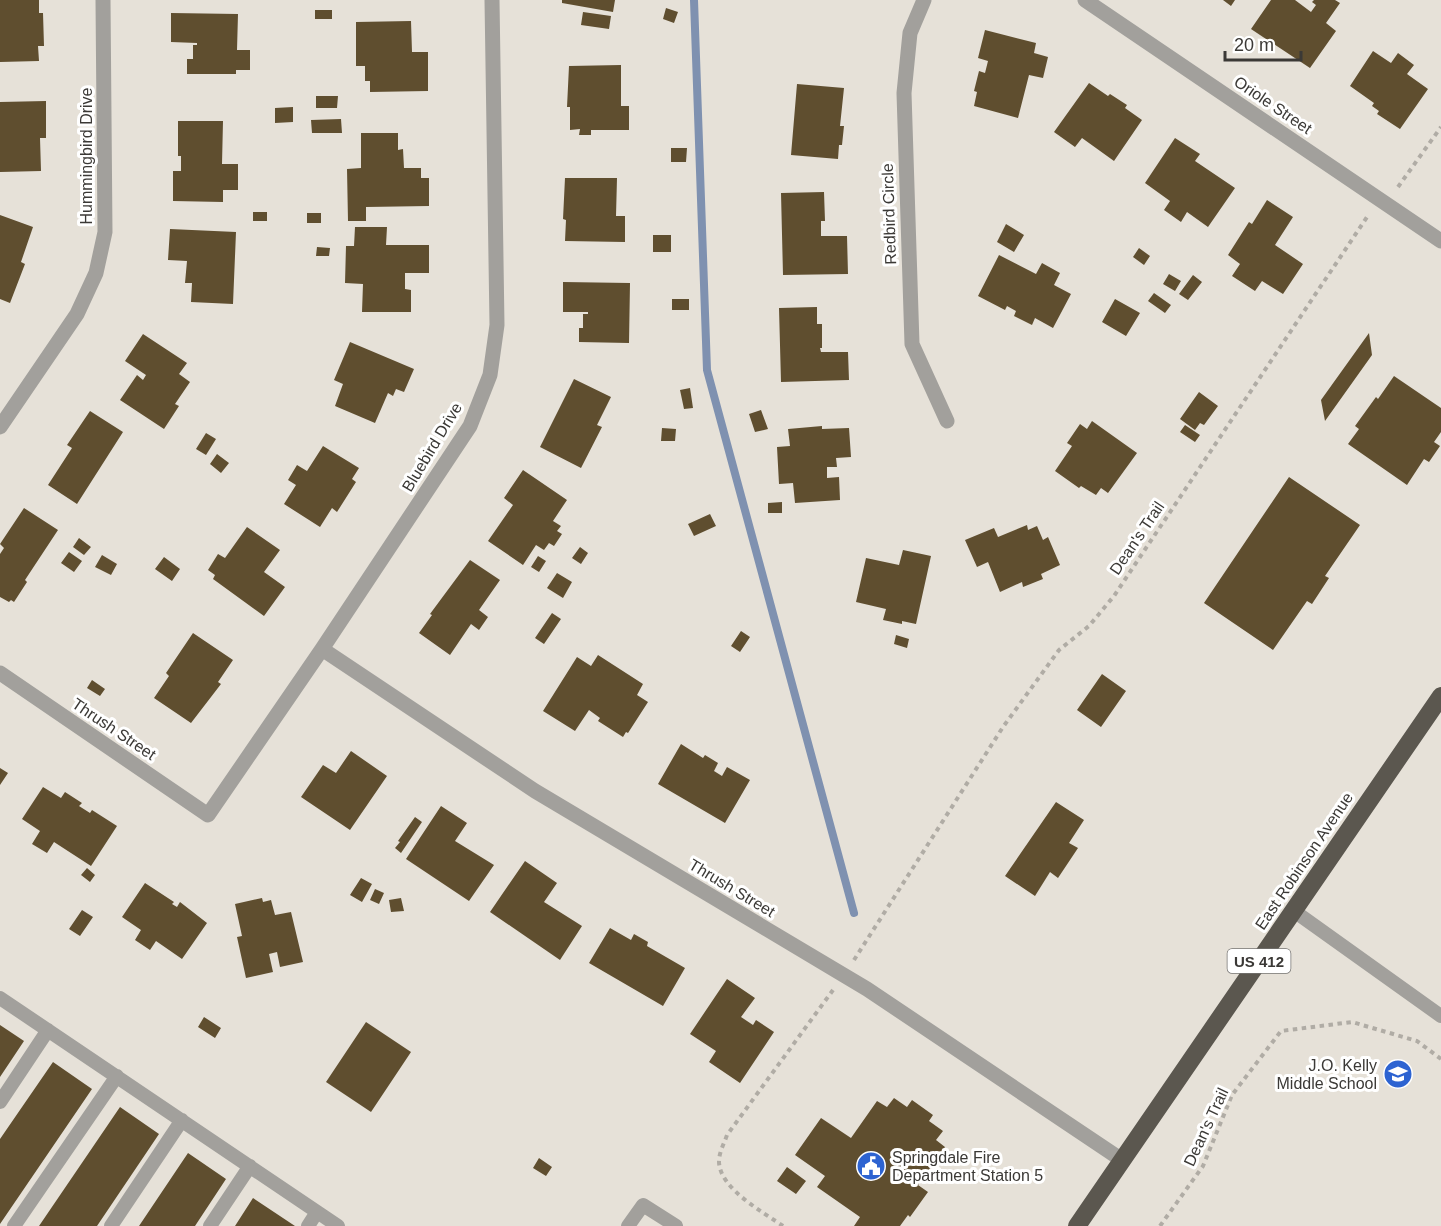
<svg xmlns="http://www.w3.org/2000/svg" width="1441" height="1226" font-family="Helvetica,sans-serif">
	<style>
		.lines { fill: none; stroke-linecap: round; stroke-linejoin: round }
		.stream { stroke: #7f91b0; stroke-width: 8 }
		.building { fill: #5f4e2f }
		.path { stroke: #b0aca5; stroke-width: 4; stroke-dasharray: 4.5 4.5; stroke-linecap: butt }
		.lane { stroke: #a2a09c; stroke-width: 14 }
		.street { stroke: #a2a09c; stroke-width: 15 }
		.highway { stroke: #5b574f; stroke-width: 18 }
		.labels { text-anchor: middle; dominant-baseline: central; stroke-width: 6; stroke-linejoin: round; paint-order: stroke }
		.shield { fill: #fff; stroke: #767472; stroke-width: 1.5 }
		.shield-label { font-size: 15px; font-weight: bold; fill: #3b3936 }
		.street-label { font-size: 16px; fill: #3b3936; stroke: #fff }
		.poi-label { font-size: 16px; fill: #3b3936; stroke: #fff; text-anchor: end }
	</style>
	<rect width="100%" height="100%" fill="#e6e1d8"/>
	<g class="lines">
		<path class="stream" d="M694 0 707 370 854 913"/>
	</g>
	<path class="building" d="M0 0H39V13H43L44 46H38L39 61 0 62Z
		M562 0H615L613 12 562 3Z
		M1223 0H1235L1231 6Z
		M1271 0H1295L1311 12 1316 5 1312 2 1314 0H1335L1340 3 1326 23 1336 31 1310 68 1251 29Z
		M666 8 678 12 674 23 663 19Z
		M315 10H332V19H315Z
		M583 12 611 16 609 29 581 25Z
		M171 13 238 14 237 50H250V70H236V74H187V59H193V45H197V43L171 42Z
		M411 21 412 52H428V91L370 92V81H365V66H356V22Z
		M985 30 1036 43 1034 53 1048 57 1043 78 1029 75 1018 118 974 106 977 92 974 91 979 71 985 73 988 61 978 58Z
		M1373 51 1391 63 1398 53 1414 65 1407 74 1428 89 1400 129 1377 114 1379 111 1372 106 1374 103 1350 86Z
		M621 65V106H629V130H591V135H579L580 129 570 130V107H567L569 66Z
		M1089 83 1108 96 1110 94 1127 105 1125 108 1142 120 1114 161 1082 138 1075 147 1054 132Z
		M797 84 844 88 840 126H844L842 145H839L838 159 791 155Z
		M316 96H338L337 108H316Z
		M46 101V138H40L41 171 0 172V102Z
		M293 107V122L275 123V108Z
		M341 119 342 133H312L311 120Z
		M178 121H223L222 164H238V190H223V202L173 201V171H181V156H178Z
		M361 133H398V150L403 149 404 168H421V178H429V206L366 207V221H348L347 169 361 168Z
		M1175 138 1200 154 1195 161 1235 188 1208 227 1187 212 1181 222 1164 210 1170 201 1145 183Z
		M671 148H687L686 162H671Z
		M565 178H617L616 216H625V242L565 241 566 220 563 219Z
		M824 192 825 221H821V236H847L848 274 783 275 781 193Z
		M1267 200 1293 217 1275 245 1303 264 1283 294 1262 281 1255 291 1232 276 1240 264 1228 255 1249 222 1252 224Z
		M253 212H267V221H253Z
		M307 213H321V223H307Z
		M0 215 33 227 21 262 25 264 10 303 0 299Z
		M1006 224 1024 235 1014 252 997 242Z
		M355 227H387L386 245H429V273H405V289L411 290V312H362L363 284 345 283 346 246H354Z
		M170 229 236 232 233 304 191 302 192 283H185L187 261 168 260Z
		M653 235H671V252H653Z
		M317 247 330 248 329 256H316Z
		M1139 248 1150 256 1144 265 1133 257Z
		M999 255 1036 274 1042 263 1060 273 1054 285 1071 294 1053 328 1035 318 1032 325 1014 316 1016 311 1007 306 1005 310 978 296Z
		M1169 274 1181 281 1175 291 1163 284Z
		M1193 275 1202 282 1188 300 1179 294Z
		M563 282 630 283 629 343 579 342V328H583V314H588V312H563Z
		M1154 293 1171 305 1165 313 1148 301Z
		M672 299H689V310H672Z
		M1115 299 1140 313 1126 336 1102 322Z
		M817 307V324H822V348H820L821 352H848L849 380 781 382 779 308Z
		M1369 333 1372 355 1325 421 1321 400Z
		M143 334 187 363 179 374 190 382 175 404 179 406 164 429 120 400 137 375 143 380 146 375 125 361Z
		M350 342 414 369 404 392 396 389 393 396 388 393 375 423 335 406 343 384 334 380Z
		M1394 376 1441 408V432L1434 442 1440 446 1429 462 1424 459 1407 485 1348 444 1359 429 1355 426 1376 397 1378 399Z
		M574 379 611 397 597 425 602 427 581 468 540 447Z
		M690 388 693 408 684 409 680 390Z
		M1199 392 1218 406 1204 425 1200 423 1195 430 1180 419Z
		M761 410 768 429 755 432 749 414Z
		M90 411 123 432 77 504 48 485 72 448 67 445Z
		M1092 421 1137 453 1108 493 1101 488 1096 495 1081 486 1079 488 1055 471 1072 446 1067 443 1080 424 1087 429Z
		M1185 425 1200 435 1195 442 1180 432Z
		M822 426V429L849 428 851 457 836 458 837 467H827V478L839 477 840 500 795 503 793 483 779 484 777 447 790 446 788 429Z
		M662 428 676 429 675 441H661Z
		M206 433 216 439 206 455 196 449Z
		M323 446 359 468 352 479 356 482 337 512 332 508 320 527 284 504 296 485 288 480 297 465 307 471Z
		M217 454 229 463 221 473 210 464Z
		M523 470 567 500 553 521 561 526 557 531 562 534 554 546 549 543 544 550 536 545 523 565 488 541 513 505 504 498Z
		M1289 477 1360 525 1325 576 1329 578 1312 604 1307 601 1273 650 1204 603Z
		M782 502V513H768V503Z
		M24 508 58 530 25 580 27 582 14 602 11 600 9 602 0 597V554L4 548 0 544Z
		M710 514 716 526 694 536 688 524Z
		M1027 525 1028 530 1037 526 1043 540 1048 537 1060 565 1041 574 1043 579 1023 587 1022 582 1000 592 988 562 977 567 965 540 994 528 998 537Z
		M247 527 280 550 264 572 285 587 264 616 213 579 215 575 208 570 218 554 225 558Z
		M79 538 91 547 84 555 73 547Z
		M580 547 588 553 581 564 572 558Z
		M903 550 931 556 916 624 902 621V624L883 620 886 609 856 602 866 558 899 565Z
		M69 552 82 561 74 572 61 563Z
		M102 555 117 564 111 575 95 567Z
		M538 556 546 561 539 572 531 567Z
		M164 557 180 569 172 581 155 569Z
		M470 560 500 580 479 610 488 617 479 630 471 624 450 655 419 633 432 615 430 614Z
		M557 573 572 582 563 598 547 588Z
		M552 613 561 619 544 644 535 638Z
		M741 631 750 637 740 652 731 646Z
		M193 633 233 660 218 682 221 684 191 723 154 698 169 676 166 673Z
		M896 635 909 639 907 648 894 644Z
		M598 655 643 684 637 695 648 702 628 733 626 732 623 737 598 721 600 718 589 710 575 731 543 711 577 657 591 666Z
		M1102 674 1126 691 1101 727 1077 710Z
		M92 680 105 689 100 696 87 688Z
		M681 744 703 758 705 755 718 763 714 771 722 776 727 767 750 780 725 823 658 784Z
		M351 751 387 776 350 830 301 797 323 765 336 773Z
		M0 768 8 773 0 785Z
		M43 787 61 798 65 792 82 803 79 806 90 813 92 810 117 826 91 866 54 842 47 853 32 844 40 831 22 819Z
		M1056 802 1084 820 1069 843 1078 848 1058 878 1050 872 1035 896 1005 876Z
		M441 806 467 823 455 841 494 865 469 901 406 859Z
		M415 817 422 822 401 853 395 848 400 842 398 841Z
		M525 861 557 883 544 902 582 926 560 960 490 912Z
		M87 868 95 875 90 882 81 875Z
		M361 878 372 884 362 902 350 895Z
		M145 883 174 902 172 904 177 907 180 902 207 923 182 959 156 941 150 950 135 940 141 930 122 917Z
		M375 889 384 893 379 904 370 900Z
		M262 898 263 902 271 900 275 915 291 912 303 962 280 967 277 952 269 954 273 972 246 978 237 937 242 936 235 904Z
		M401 898 404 911 391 912 389 900Z
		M82 910 93 917 80 936 69 929Z
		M610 928 631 940 634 934 648 942 647 946 685 968 663 1006 589 963Z
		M727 979 755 998 741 1017 753 1025 756 1020 774 1032 740 1083 709 1062 716 1051 690 1034Z
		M204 1017 221 1028 215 1038 198 1027Z
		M366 1022 411 1052 371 1112 326 1082Z
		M0 1025 24 1041 0 1077Z
		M53 1062 92 1089 0 1224V1139Z
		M894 1098 907 1107 912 1100 933 1115 929 1121 943 1131 936 1140 945 1147 918 1185 928 1192 910 1217 908 1215 900 1226H854L860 1217 817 1187 825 1176 795 1155 821 1118 851 1138 877 1101 887 1107Z
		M120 1107 159 1134 97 1226H39Z
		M188 1153 226 1179 195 1226H139Z
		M539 1158 552 1167 546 1176 533 1168Z
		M787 1167 806 1181 796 1194 777 1181Z
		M253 1198 295 1226H235Z"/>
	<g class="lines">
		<path class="path" d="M1398 187 1441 127
			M854 960 1003 727 1059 650 1089 626 1114 596 1369 214
			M783 1226C763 1212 720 1189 719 1162 719 1152 724 1144 727 1135L833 990
			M1160 1226 1203 1166 1232 1095 1281 1031 1352 1022 1417 1041 1441 1059"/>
		<path class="lane" d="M1294 911 1441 1016
			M0 998 338 1226
			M0 1102 48 1030
			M14 1226 117 1076
			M111 1226 182 1120
			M210 1226 250 1166
			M308 1226 317 1212
			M628 1226 643 1205 676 1226"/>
		<path class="street" d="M924 0 910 33 904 93 912 344 947 421
			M1085 0 1441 241
			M0 427 77 314 96 273 105 232 103 0
			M322 649 535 791 867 989 1122 1160
			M0 673 208 815 322 649 470 426 490 375 497 325 492 0"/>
		<path class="highway" d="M1077 1226 1441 696"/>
	</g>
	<defs>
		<g id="school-disc" transform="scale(1.5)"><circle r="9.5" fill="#2d63d1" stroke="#fff"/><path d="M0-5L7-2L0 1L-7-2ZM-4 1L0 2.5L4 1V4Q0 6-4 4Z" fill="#fff"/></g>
		<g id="civic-disc" transform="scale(1.5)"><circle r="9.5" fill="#2d63d1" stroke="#fff"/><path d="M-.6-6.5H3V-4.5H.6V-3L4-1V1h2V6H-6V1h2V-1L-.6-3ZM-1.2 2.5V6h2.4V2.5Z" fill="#fff"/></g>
	</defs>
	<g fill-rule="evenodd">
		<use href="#school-disc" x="1398" y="1074"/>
		<use href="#civic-disc" x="871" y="1166"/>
	</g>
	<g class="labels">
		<rect class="shield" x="1227.5" y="949" width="63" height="24" rx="4.5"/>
		<g class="shield-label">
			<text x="1259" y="961">US 412</text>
		</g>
		<g class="street-label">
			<text transform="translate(1273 105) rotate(34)">Oriole Street</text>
			<text transform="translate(86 156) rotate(-90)">Hummingbird Drive</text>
			<text transform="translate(889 214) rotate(-92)">Redbird Circle</text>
			<text transform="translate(432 447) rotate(-59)">Bluebird Drive</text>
			<text transform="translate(1137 538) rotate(-56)">Dean's Trail</text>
			<text transform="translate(114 729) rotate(34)">Thrush Street</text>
			<text transform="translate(1304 861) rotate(-56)">East Robinson Avenue</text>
			<text transform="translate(732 888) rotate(31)">Thrush Street</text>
			<text transform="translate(1206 1127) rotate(-65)">Dean's Trail</text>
		</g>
		<g class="poi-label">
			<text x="1377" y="1065">J.O. Kelly<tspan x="1377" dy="18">Middle School</tspan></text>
			<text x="892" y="1157" text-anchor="start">Springdale Fire<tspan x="892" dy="18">Department Station 5</tspan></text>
		</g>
	</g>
	<path d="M1225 51v9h76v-9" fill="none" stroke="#3b3936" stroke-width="3"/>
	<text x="1234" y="51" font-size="18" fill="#3b3936" stroke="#ffffff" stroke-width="4.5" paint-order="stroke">20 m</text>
</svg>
